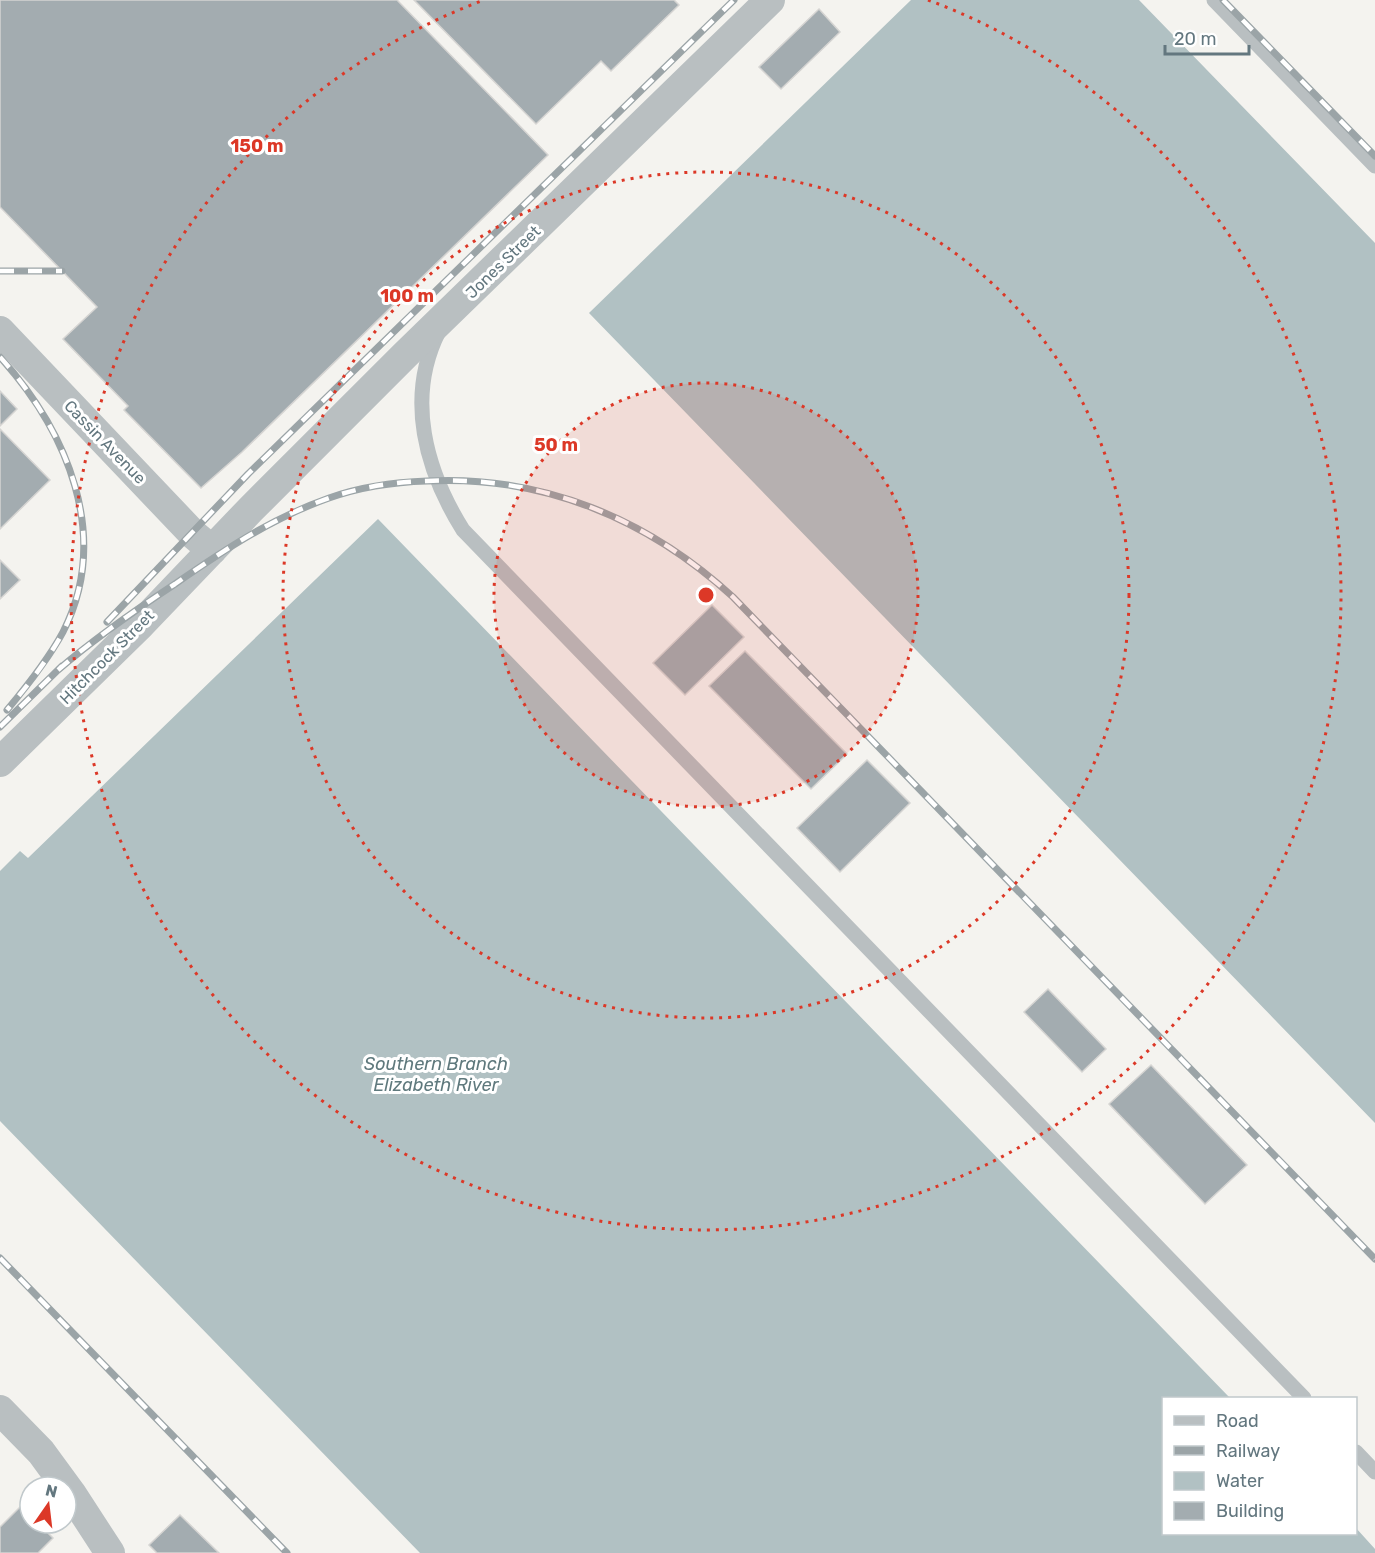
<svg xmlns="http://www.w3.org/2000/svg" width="1375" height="1553" font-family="Rubik,sans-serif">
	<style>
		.water { fill: #b1c1c3 }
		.building { fill: #a3acb0; stroke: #d5d4d2; stroke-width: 1.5 }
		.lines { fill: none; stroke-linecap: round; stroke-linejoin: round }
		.lane { stroke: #b9bfc1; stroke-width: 15 }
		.street { stroke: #b9bfc1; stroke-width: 30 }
		.rail-casing { stroke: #9ba4a7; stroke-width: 7 }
		.rail { stroke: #fff; stroke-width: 4.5; stroke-dasharray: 14; stroke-linecap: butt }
		.ring { fill: none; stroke: #dc3827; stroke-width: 3; stroke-dasharray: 3 6 }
		.labels { text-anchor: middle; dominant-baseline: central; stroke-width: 6; stroke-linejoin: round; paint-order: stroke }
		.street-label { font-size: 16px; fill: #63777f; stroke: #fff }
		.water-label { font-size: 18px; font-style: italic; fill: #5f797d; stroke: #fff }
		.centre { fill: #dc3827; stroke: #fff; stroke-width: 3 }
		.ring-label { font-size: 18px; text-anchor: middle; font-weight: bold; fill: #dc3827; stroke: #fff; stroke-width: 6; stroke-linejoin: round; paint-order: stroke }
	</style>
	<rect width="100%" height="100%" fill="#f4f3ef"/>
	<path class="water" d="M911 0H1139L1375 243V1123L589 313Z
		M378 519 1230 1398H1164V1534H1356V1528L1375 1549V1553H420L0 1121V871L20 851 28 858Z"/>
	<path class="building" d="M0 0H397L548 155 242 452 201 488 124 410 128 406 63 339 97 307 0 207Z
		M414 0H674L679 5 611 71 601 61 536 124Z
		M819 9 840 32 781 89 759 67Z
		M0 391 17 409 0 426Z
		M0 429 50 480 0 529Z
		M0 560 20 580 0 599Z
		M712 605 744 637 685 695 653 663Z
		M745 651 847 754 811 789 709 686Z
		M867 760 910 803 840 872 797 828Z
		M1048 989 1106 1049 1082 1072 1024 1012Z
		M1151 1065 1247 1165 1205 1204 1109 1104Z
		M21 1506 30 1515V1523H38L53 1538 38 1553H0V1527Z
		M180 1515 219 1553H157L149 1545Z"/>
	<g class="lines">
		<path class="lane" d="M1214 0 1375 166
			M439 331C405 398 426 471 463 530L1304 1398
			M1356 1452 1375 1472"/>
		<path class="street" d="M0 331 193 534 212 550
			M0 762 141 624 251 509 405 355 770 0
			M0 1410 41 1452 71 1493 110 1553"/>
		<g class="rail-casing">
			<path id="rail" d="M1223 0 1375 156
				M0 271H62
				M0 357C67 431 112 536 63 632 48 660 27 686 7 710
				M107 622 248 474 734 0
				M58 670C95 638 134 611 175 584 224 550 272 518 329 498 360 487 394 482 427 481 543 475 648 519 733 597L1375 1259
				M0 727 62 666
				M0 1258 287 1553"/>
		</g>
		<use href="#rail" class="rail"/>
	</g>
	<circle cx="706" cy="595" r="212" fill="#dc3827" fill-opacity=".12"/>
	<g class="ring">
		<circle cx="706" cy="595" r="212"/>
		<circle cx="706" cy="595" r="423"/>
		<path d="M928 0A635 635 0 1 1 484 0"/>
	</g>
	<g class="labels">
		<g class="street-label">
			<text transform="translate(503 262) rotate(-44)">Jones Street</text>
			<text transform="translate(105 442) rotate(46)">Cassin Avenue</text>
			<text transform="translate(107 657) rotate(-45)">Hitchcock Street</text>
		</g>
		<g class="water-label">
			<text x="436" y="1064">Southern Branch<tspan x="436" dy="21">Elizabeth River</tspan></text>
		</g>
	</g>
	<circle cx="706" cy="595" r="9" class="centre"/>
	<g class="ring-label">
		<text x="257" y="152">150 m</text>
		<text x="407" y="302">100 m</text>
		<text x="556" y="451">50 m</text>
	</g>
	<rect x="1162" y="1397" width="195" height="138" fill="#ffffff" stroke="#c1c9cc" stroke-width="1.5"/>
	<rect x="1174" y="1416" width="30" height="9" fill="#b9bfc1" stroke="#c1c9cc" stroke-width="1.5"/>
	<text x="1216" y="1427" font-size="18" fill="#63777f">Road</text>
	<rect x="1174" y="1446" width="30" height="9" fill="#9ba4a7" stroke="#c1c9cc" stroke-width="1.5"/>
	<text x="1216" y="1457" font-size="18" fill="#63777f">Railway</text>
	<rect x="1174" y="1472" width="30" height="18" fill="#b1c1c3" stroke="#c1c9cc" stroke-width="1.5"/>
	<text x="1216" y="1487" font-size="18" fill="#63777f">Water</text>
	<rect x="1174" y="1502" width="30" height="18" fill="#a3acb0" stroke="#c1c9cc" stroke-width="1.5"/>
	<text x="1216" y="1517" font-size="18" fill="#63777f">Building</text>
	<g transform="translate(48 1505) rotate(14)"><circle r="28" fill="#ffffff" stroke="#c1c9cc" stroke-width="1.5"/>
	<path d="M0-4.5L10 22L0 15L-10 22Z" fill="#dc3827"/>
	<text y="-9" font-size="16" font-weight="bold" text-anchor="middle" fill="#63777f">N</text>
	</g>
	<path d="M1165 45v9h84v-9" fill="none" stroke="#63777f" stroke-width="3"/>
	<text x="1174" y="45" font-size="18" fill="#63777f" stroke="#ffffff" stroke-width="4.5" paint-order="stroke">20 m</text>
</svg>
